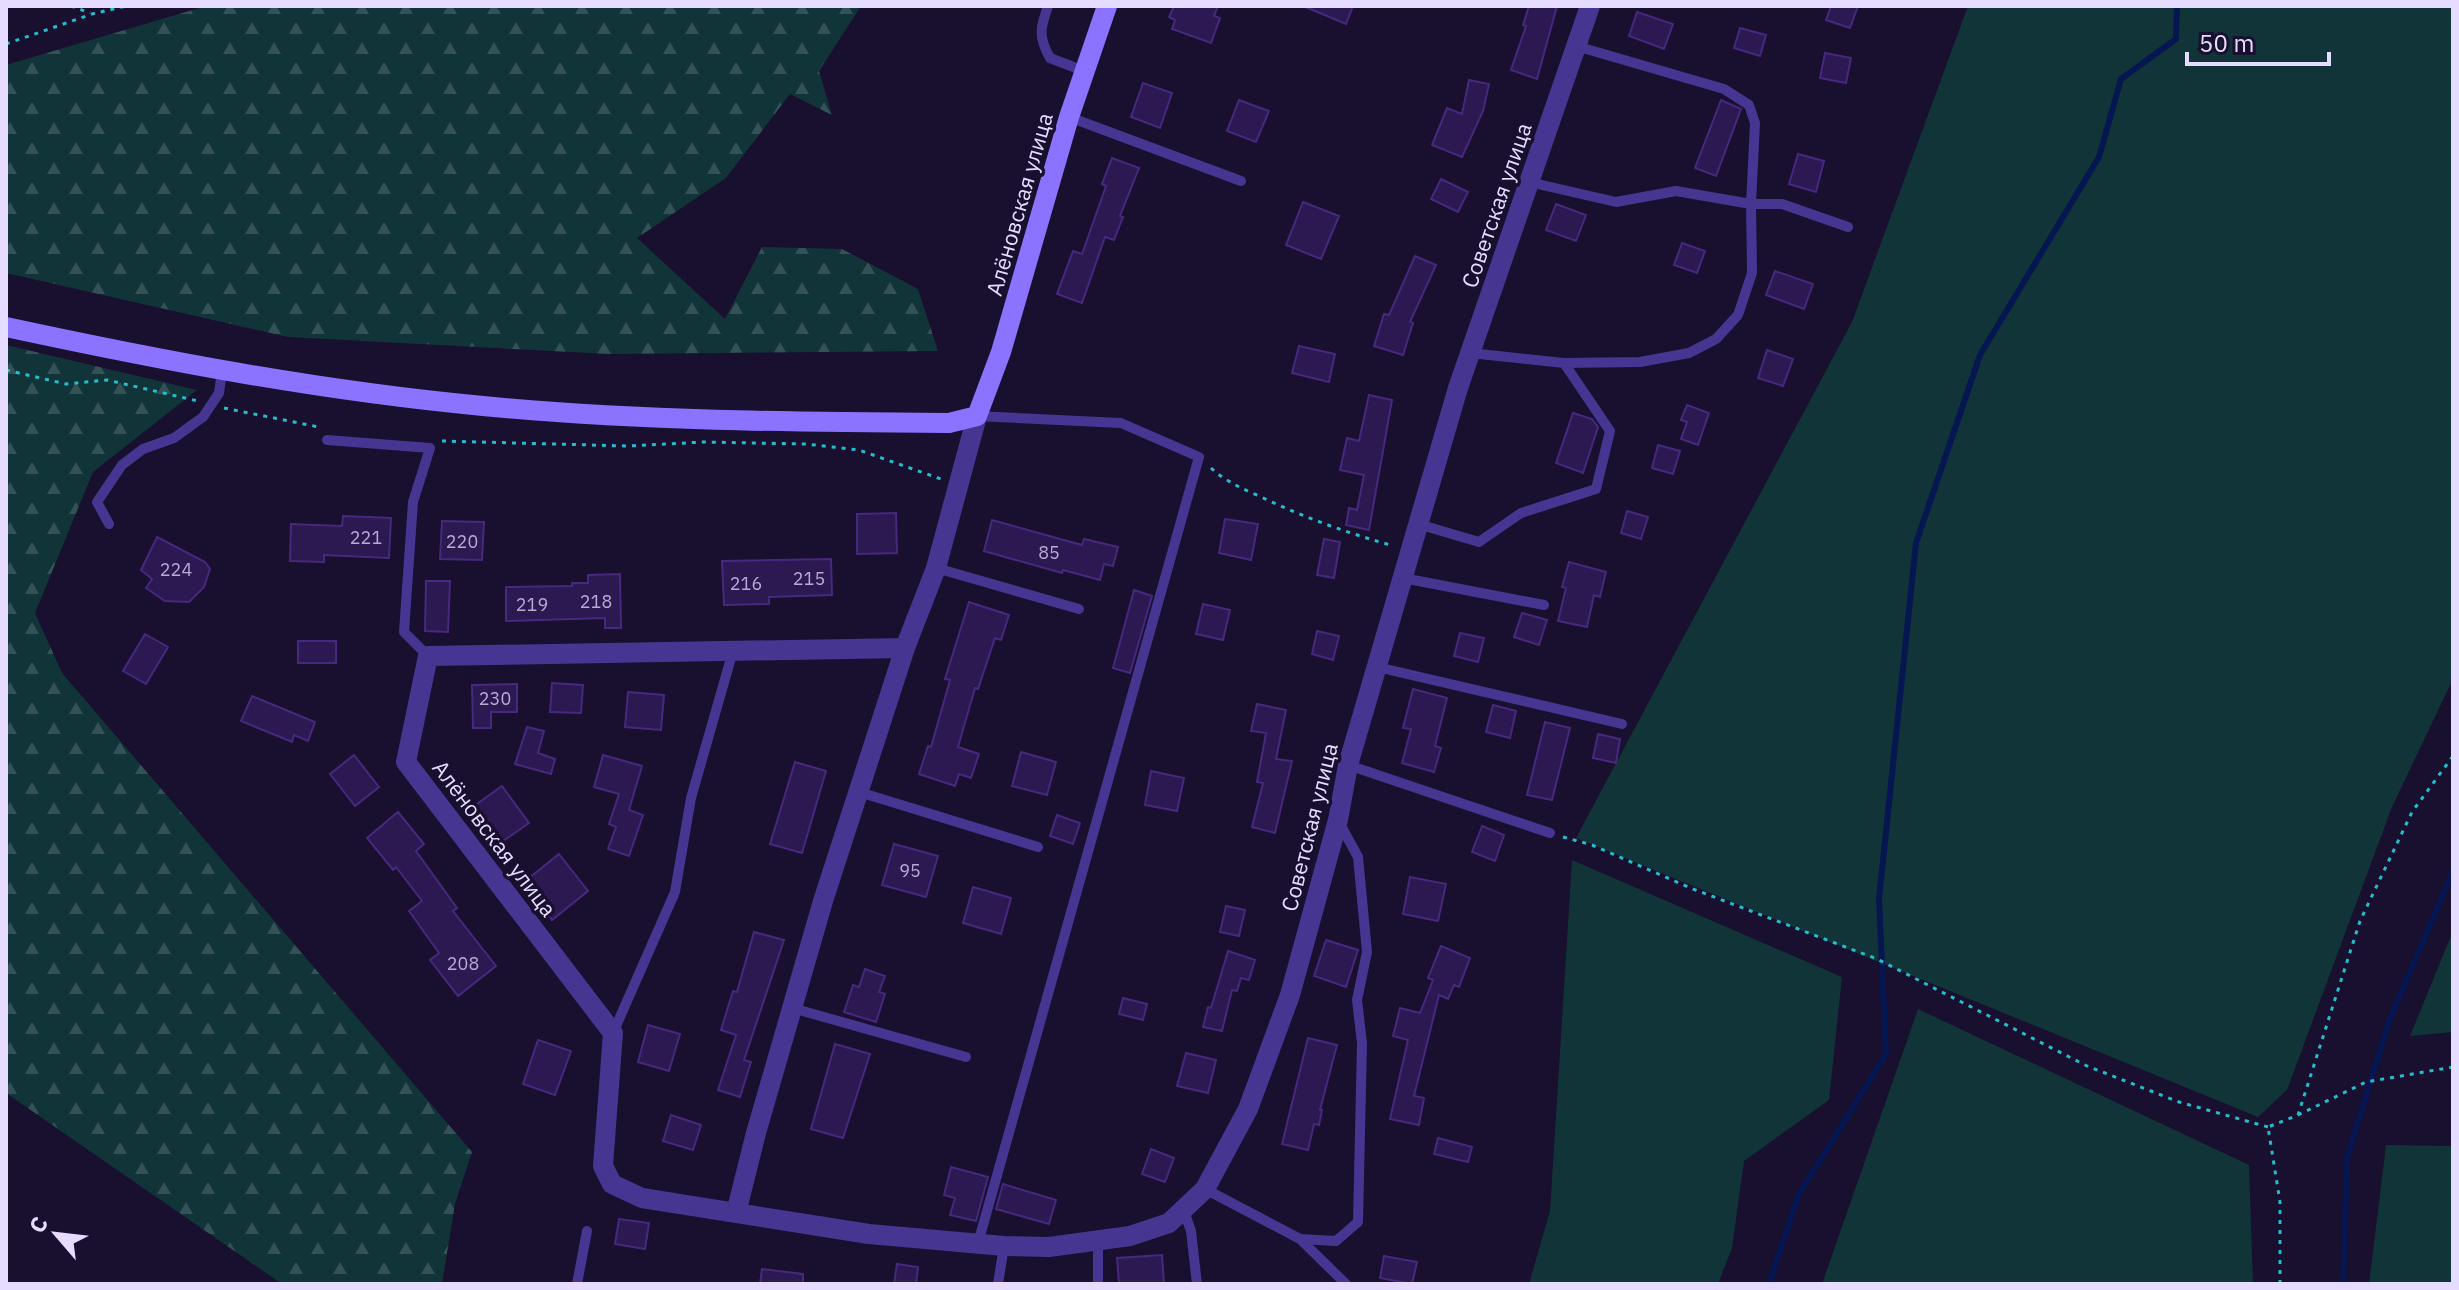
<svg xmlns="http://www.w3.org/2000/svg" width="2459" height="1290" font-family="'IBM Plex Sans',sans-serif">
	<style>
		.green { fill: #113439 }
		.forest { fill: url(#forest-firs) }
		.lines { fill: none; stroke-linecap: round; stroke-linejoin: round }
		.stream { stroke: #051651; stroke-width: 6 }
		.building { fill: #2c1951; stroke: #46297f; stroke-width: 2 }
		.path { stroke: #24bdcb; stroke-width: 3; stroke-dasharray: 4 6; stroke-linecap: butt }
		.lane { stroke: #463591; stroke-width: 10 }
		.street { stroke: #463591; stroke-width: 20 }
		.secondary { stroke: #8b73ff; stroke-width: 20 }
		.labels { text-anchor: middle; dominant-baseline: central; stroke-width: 7; stroke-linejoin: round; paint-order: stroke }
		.number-label { font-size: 18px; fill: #b7abd4 }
		.street-label { font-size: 22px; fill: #e5dcff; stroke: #190f2e }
	</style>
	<defs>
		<pattern id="forest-firs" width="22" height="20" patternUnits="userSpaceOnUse" patternTransform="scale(2)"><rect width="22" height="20" fill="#113439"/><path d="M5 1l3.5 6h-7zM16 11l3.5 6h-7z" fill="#345157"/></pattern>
	</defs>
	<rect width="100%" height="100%" fill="#190f2e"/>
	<path class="green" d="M1968 6H2453V679L2392 807 2287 1090 2258 1117 1576 838 1852 322Z
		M1572 860 1842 977 1829 1100 1744 1161 1732 1248 1718 1284H1529L1550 1211Z
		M2453 931V1032L2410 1036Z
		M1918 1009 2249 1165 2253 1284H1822Z
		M2386 1145 2453 1146V1284H2369Z"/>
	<path class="forest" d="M206 6H861L819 71 832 115 790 94 726 178 637 238 725 319 762 247 842 249 918 289 938 351 609 354 288 337 6 273V65Z
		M6 345 197 390 93 472 35 613 62 673 472 1152 455 1204 442 1284H282L6 1093Z"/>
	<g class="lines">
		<path class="stream" d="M1769 1284 1799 1194 1886 1054 1879 899 1916 543 1980 355 2099 157 2121 79 2176 39 2177 6
			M2343 1284 2347 1158 2389 1021 2453 871"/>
	</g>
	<path class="building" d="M1174 6H1218L1214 16 1220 18 1211 43 1172 29 1175 20 1169 17Z
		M1303 6H1353L1346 24Z
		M1529 6H1557L1537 79 1511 70 1526 26 1523 25Z
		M1831 6H1858L1850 28 1826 20Z
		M1637 12 1673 24 1664 49 1629 36Z
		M1740 28 1766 35 1760 56 1734 48Z
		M1825 53 1851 58 1846 83 1820 78Z
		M1469 80 1489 84 1483 111 1462 157 1432 145 1447 108 1462 114Z
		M1143 83 1172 93 1160 128 1131 117Z
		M1239 100 1269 111 1256 142 1227 131Z
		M1721 100 1741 109 1716 176 1695 168Z
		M1798 154 1824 161 1816 192 1789 184Z
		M1112 158 1139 168 1120 216 1123 217 1114 240 1105 237 1082 303 1057 294 1073 251 1082 254 1106 186 1102 184Z
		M1441 179 1468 192 1458 212 1431 199Z
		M1303 202 1339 216 1321 259 1286 245Z
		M1556 204 1586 215 1576 241 1546 230Z
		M1682 243 1705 251 1697 273 1674 265Z
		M1415 256 1436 265 1410 322 1413 323 1403 355 1374 346 1384 314 1389 315Z
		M1775 271 1813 284 1804 309 1766 295Z
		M1299 346 1335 354 1329 382 1292 373Z
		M1767 350 1793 359 1783 386 1758 378Z
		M1369 395 1392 400 1369 530 1346 525 1349 508 1357 510 1364 475 1340 470 1347 438 1359 441Z
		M1687 405 1709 413 1698 445 1681 439 1687 422 1681 420Z
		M1573 413 1592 419 1598 427 1583 473 1556 463Z
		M1658 445 1680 451 1673 474 1652 468Z
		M1627 511 1648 517 1641 539 1621 533Z
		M896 513 897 553 857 554V514Z
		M343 516 391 518 389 558 324 555V562L290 561 291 524 342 526Z
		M1225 519 1258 524 1251 560 1219 553Z
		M992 520 1082 545 1084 539 1118 547 1113 566 1104 564 1100 580 1063 570 1062 573 984 551Z
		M442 521 484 522 482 560 440 559Z
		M157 537 205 562 210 569 204 587 189 602 165 601 146 588 152 579 141 570Z
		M1324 539 1340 542 1334 578 1317 575Z
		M831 559 832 595 769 597V604L724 605 722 561Z
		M1569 562 1606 572 1600 597 1594 595 1587 627 1558 621 1566 588 1562 587Z
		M620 574 621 628H605V618L506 621V587L572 586V583H588V575Z
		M426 581H450L448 632 425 631Z
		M1134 590 1152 596 1130 673 1113 668Z
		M969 602 1009 615 1001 640 995 638 978 689 975 688 958 747 979 754 971 778 959 774 955 786 919 774 928 746 931 747 950 680 945 679Z
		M1203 604 1230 610 1223 640 1196 634Z
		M1522 613 1547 620 1539 645 1514 637Z
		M1317 631 1339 636 1333 660 1312 654Z
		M1460 633 1484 638 1478 662 1454 656Z
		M145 634 168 647 146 684 123 671Z
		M298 641H336V663H298Z
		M552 683 583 685 581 713 550 712Z
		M517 684V712H491V728H473L472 685Z
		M1413 689 1447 698 1435 746 1441 748 1434 772 1402 763 1411 729 1403 728Z
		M628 692 664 695 661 730 625 727Z
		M252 696 315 722 308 741 294 735 292 742 241 721Z
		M1257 704 1286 710 1276 759 1292 761 1275 833 1252 827 1263 783 1257 782 1266 733 1251 731Z
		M1493 705 1516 711 1510 738 1486 732Z
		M1545 722 1570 728 1552 800 1527 795Z
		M527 727 544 731 538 753 555 759 551 774 515 764Z
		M1598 734 1620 739 1616 763 1593 758Z
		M1021 752 1056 762 1047 795 1012 786Z
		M354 755 379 787 355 806 330 774Z
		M603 755 642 766 629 810 643 815 629 856 608 849 616 827 609 824 619 794 594 787Z
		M795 762 826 771 802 853 770 844Z
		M1151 771 1184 778 1177 811 1145 805Z
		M502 786 529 823 496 846 470 809Z
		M398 812 424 844 416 851 457 908 453 911 496 966 458 996 430 960 439 953 409 911 422 901 396 867 393 870 367 838Z
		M1057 815 1080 823 1073 844 1050 836Z
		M1482 826 1504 835 1495 861 1472 852Z
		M894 844 938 856 926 897 882 885Z
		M559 854 588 891 552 920 523 883Z
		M1410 877 1446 884 1438 921 1403 914Z
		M973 887 1011 898 1001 934 963 923Z
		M1226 906 1245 910 1239 936 1220 932Z
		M754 932 784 940 744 1060 751 1062 740 1097 718 1090 736 1035 721 1030 733 991 737 992Z
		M1326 940 1358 950 1346 987 1314 976Z
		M1441 946 1470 958 1459 987 1454 985 1448 999 1439 995 1414 1096 1424 1098 1419 1125 1390 1119 1408 1040 1393 1036 1400 1008 1420 1013 1433 980 1428 978Z
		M1228 951 1255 960 1249 980 1241 978 1237 991 1232 990 1222 1031 1203 1027 1208 1007 1211 1008Z
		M865 969 885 976 879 992 885 994 876 1022 844 1012 853 985 859 987Z
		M1123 998 1147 1004 1143 1020 1119 1014Z
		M648 1025 680 1034 669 1071 638 1062Z
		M1308 1038 1337 1045 1320 1110H1322L1319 1125 1314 1124 1308 1150 1282 1144Z
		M538 1040 571 1051 555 1095 523 1084Z
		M835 1044 870 1054 843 1138 811 1129Z
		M1186 1053 1216 1060 1208 1093 1177 1086Z
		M671 1115 701 1125 693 1150 663 1141Z
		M1438 1138 1472 1147 1468 1162 1434 1154Z
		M1151 1149 1174 1158 1165 1182 1142 1174Z
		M951 1167 988 1177 976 1221 950 1215 955 1198 944 1195Z
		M1003 1184 1056 1200 1049 1224 996 1209Z
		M619 1219 649 1223 645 1249 615 1244Z
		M1162 1255 1164 1284H1119L1117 1258Z
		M1384 1256 1417 1262 1412 1284 1380 1278Z
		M897 1264 918 1267 916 1284H894Z
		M762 1269 803 1274V1284H760Z"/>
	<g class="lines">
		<path class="path" d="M71 6 90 13
			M6 44 92 14 126 6
			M6 370 66 384 107 380 198 401
			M224 408 319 427
			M442 441 628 446 703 442 806 444 859 450 941 479
			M1211 468C1225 481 1241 488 1259 496 1303 517 1347 533 1394 546
			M1563 837 1592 845 1693 889 1877 959 2087 1066 2179 1102 2268 1127
			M2298 1115 2366 1082 2453 1067
			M2280 1284V1202L2268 1127 2298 1115 2360 921 2412 812 2453 756"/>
		<path class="lane" d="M1048 6C1040 29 1038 36 1050 58L1084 71
			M1576 46 1724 89 1749 105 1755 123 1751 204H1782L1848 227
			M1069 117 1241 181
			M1470 353 1564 363 1640 362 1689 353 1716 339 1738 315 1752 273 1751 204 1676 191 1616 202 1529 182
			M977 416 1121 423 1199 457 978 1243
			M327 440 430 448 413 502 404 632 428 656
			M109 524 97 502 122 465 143 449 174 438 203 417 219 393 222 371
			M1418 524 1479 542 1521 513 1596 489 1610 431 1564 363
			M936 568 1079 609
			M1403 578 1544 605
			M1377 667 1622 724
			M1348 765 1550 833
			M859 792 1038 847
			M792 1008 966 1057
			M613 1033 675 892 691 798 733 651
			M1205 1189 1300 1239 1346 1284
			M1184 1211 1191 1231 1197 1284
			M1300 1239 1336 1241 1358 1222 1362 1043 1357 1000 1367 952 1358 857 1340 824
			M1098 1240V1284
			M577 1284 587 1231
			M998 1284 1004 1246"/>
		<path class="street" d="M905 648 428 656 406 762 613 1033 603 1166 612 1184 642 1198 869 1234 1004 1246 1049 1247 1130 1236 1169 1223 1205 1189 1248 1109 1290 995 1338 820 1348 765 1458 388 1590 6
			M736 1213 756 1133 823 901 905 648 936 568 977 416"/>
		<path class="secondary" d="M6 327C164 361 322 391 483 406 638 421 793 422 949 423L977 416 1001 352 1069 117 1107 6"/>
	</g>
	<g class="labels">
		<g class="number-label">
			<text x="366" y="537">221</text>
			<text x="462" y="541">220</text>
			<text x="1049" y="552">85</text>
			<text x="176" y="569">224</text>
			<text x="809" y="578">215</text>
			<text x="746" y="583">216</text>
			<text x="596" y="601">218</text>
			<text x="532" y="604">219</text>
			<text x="495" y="698">230</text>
			<text x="910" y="870">95</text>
			<text x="463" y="963">208</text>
		</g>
		<g class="street-label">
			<text transform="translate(1019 204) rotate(-74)">Алёновская улица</text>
			<text transform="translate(1496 205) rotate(-71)">Советская улица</text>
			<text transform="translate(1309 827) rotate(-76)">Советская улица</text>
			<text transform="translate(495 838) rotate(53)">Алёновская улица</text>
		</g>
	</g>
	<rect width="2459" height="1290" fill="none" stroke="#e5dcff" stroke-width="16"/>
	<g transform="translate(56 1234) rotate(298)" stroke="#190f2e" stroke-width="6" paint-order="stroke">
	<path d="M0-6L14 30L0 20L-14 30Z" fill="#e5dcff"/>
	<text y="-12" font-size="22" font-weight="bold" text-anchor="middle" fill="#e5dcff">С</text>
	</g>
	<path d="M2187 52v12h142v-12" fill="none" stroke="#e5dcff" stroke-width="4"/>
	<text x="2199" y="52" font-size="24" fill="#e5dcff" stroke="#190f2e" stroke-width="6" paint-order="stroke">50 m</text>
</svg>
